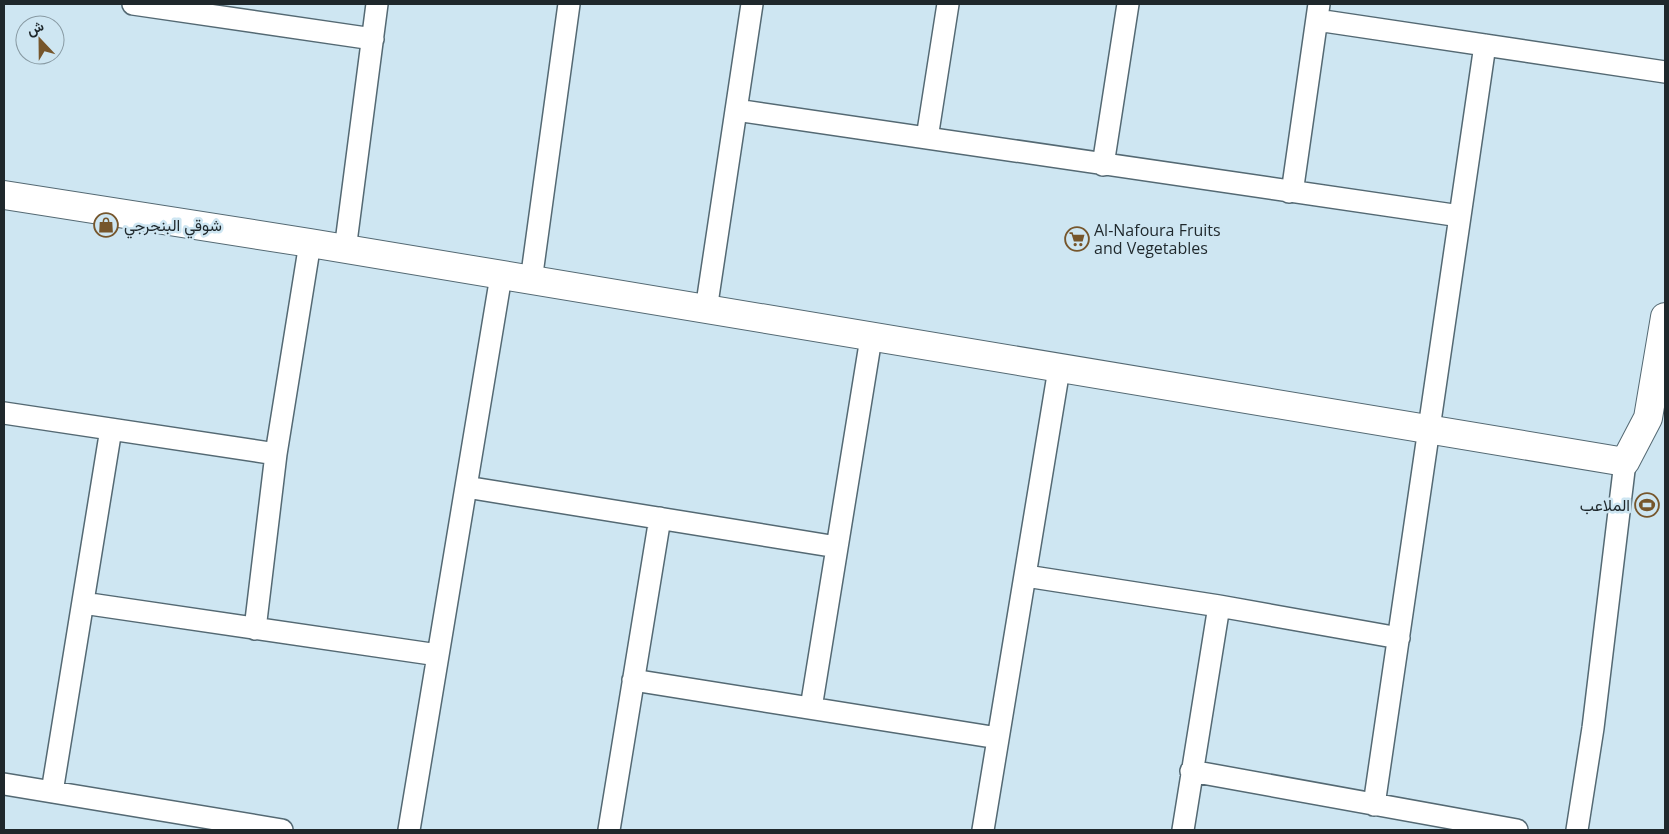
<svg xmlns="http://www.w3.org/2000/svg" width="1669" height="834" font-family="'Open Sans',Vazirmatn,sans-serif">
	<style>
		.lines { fill: none; stroke-linecap: round; stroke-linejoin: round }
		.street-casing { stroke: #546973; stroke-width: 24 }
		.secondary-casing { stroke: #546973; stroke-width: 30 }
		.street { stroke: #fff; stroke-width: 21 }
		.secondary { stroke: #fff; stroke-width: 28 }
		.labels { text-anchor: middle; dominant-baseline: central; stroke-width: 5; stroke-linejoin: round; paint-order: stroke }
		.poi-label { font-size: 16px; fill: #1f282c; stroke: #cee6f2; text-anchor: start }
	</style>
	<rect width="100%" height="100%" fill="#cee6f2"/>
	<g class="lines">
		<g class="street-casing">
			<path id="street" d="M133 4 373 39
				M1317 20 1665 72
				M736 110 1460 216
				M927 138 948 4
				M1103 165 1128 4
				M1289 192 1293 186 1319 4
				M345 250 377 4
				M531 281 569 4
				M706 310 752 4
				M4 413 276 454 310 243
				M466 487 837 547
				M1026 576 1219 606 1399 638
				M83 603 438 655
				M255 629 276 454
				M633 680 998 738
				M811 708 871 338
				M1191 771 1517 830
				M4 784 282 830
				M52 792 111 429
				M1374 805 1485 45
				M409 830 501 276
				M609 830 660 518
				M983 830 1059 369
				M1183 830 1219 606
				M1577 830 1593 728 1625 462"/>
		</g>
		<g class="secondary-casing">
			<path id="secondary" d="M4 195 310 243 1625 462 1648 418 1665 317"/>
		</g>
		<use href="#street" class="street"/>
		<use href="#secondary" class="secondary"/>
	</g>
	<defs>
		<g id="shop-ring" transform="scale(1.25)"><circle r="9.5" fill="#cee6f2" stroke="#76562c" stroke-width="1.5"/><path d="M-5-2.5h2.3a2.7 3.5 0 0 1 5.4 0H5L5.5 6h-11ZM-1.5-2.5h3a1.5 2.3 0 0 0-3 0Z" fill="#76562c"/></g>
		<g id="supermarket-ring" transform="scale(1.25)"><circle r="9.5" fill="#cee6f2" stroke="#76562c" stroke-width="1.5"/><path d="M-6-5.5h2.5l.6 2H6L4.5 2H-2.5L-4.4-4H-6ZM-1.5 3.2a1.3 1.3 0 1 0 .1 0ZM3 3.2a1.3 1.3 0 1 0 .1 0Z" fill="#76562c"/></g>
		<g id="stadium-ring" transform="scale(1.25)"><circle r="9.5" fill="#cee6f2" stroke="#76562c" stroke-width="1.5"/><path d="M0-5a6.5 5 0 1 0 0 10a6.5 5 0 1 0 0-10ZM-3.5-1.8h7v3.6h-7Z" fill="#76562c"/></g>
	</defs>
	<g fill-rule="evenodd">
		<use href="#shop-ring" x="106" y="225"/>
		<use href="#supermarket-ring" x="1077" y="239"/>
		<use href="#stadium-ring" x="1647" y="505"/>
	</g>
	<g class="labels">
		<g class="poi-label">
			<text x="124" y="225">شوقي البنجرجي</text>
			<text x="1094" y="230">Al-Nafoura Fruits<tspan x="1094" dy="18">and Vegetables</tspan></text>
			<text x="1630" y="505" text-anchor="end">الملاعب</text>
		</g>
	</g>
	<rect width="1669" height="834" fill="none" stroke="#1f282c" stroke-width="10"/>
	<g transform="translate(40 40) rotate(338)"><circle r="24" fill="#cee6f2" stroke="#889aa3"/>
	<path d="M0-4L9 19L0 12L-9 19Z" fill="#76562c"/>
	<text y="-8" font-size="14" font-weight="bold" text-anchor="middle" fill="#1f282c">ش</text>
	</g>
</svg>
